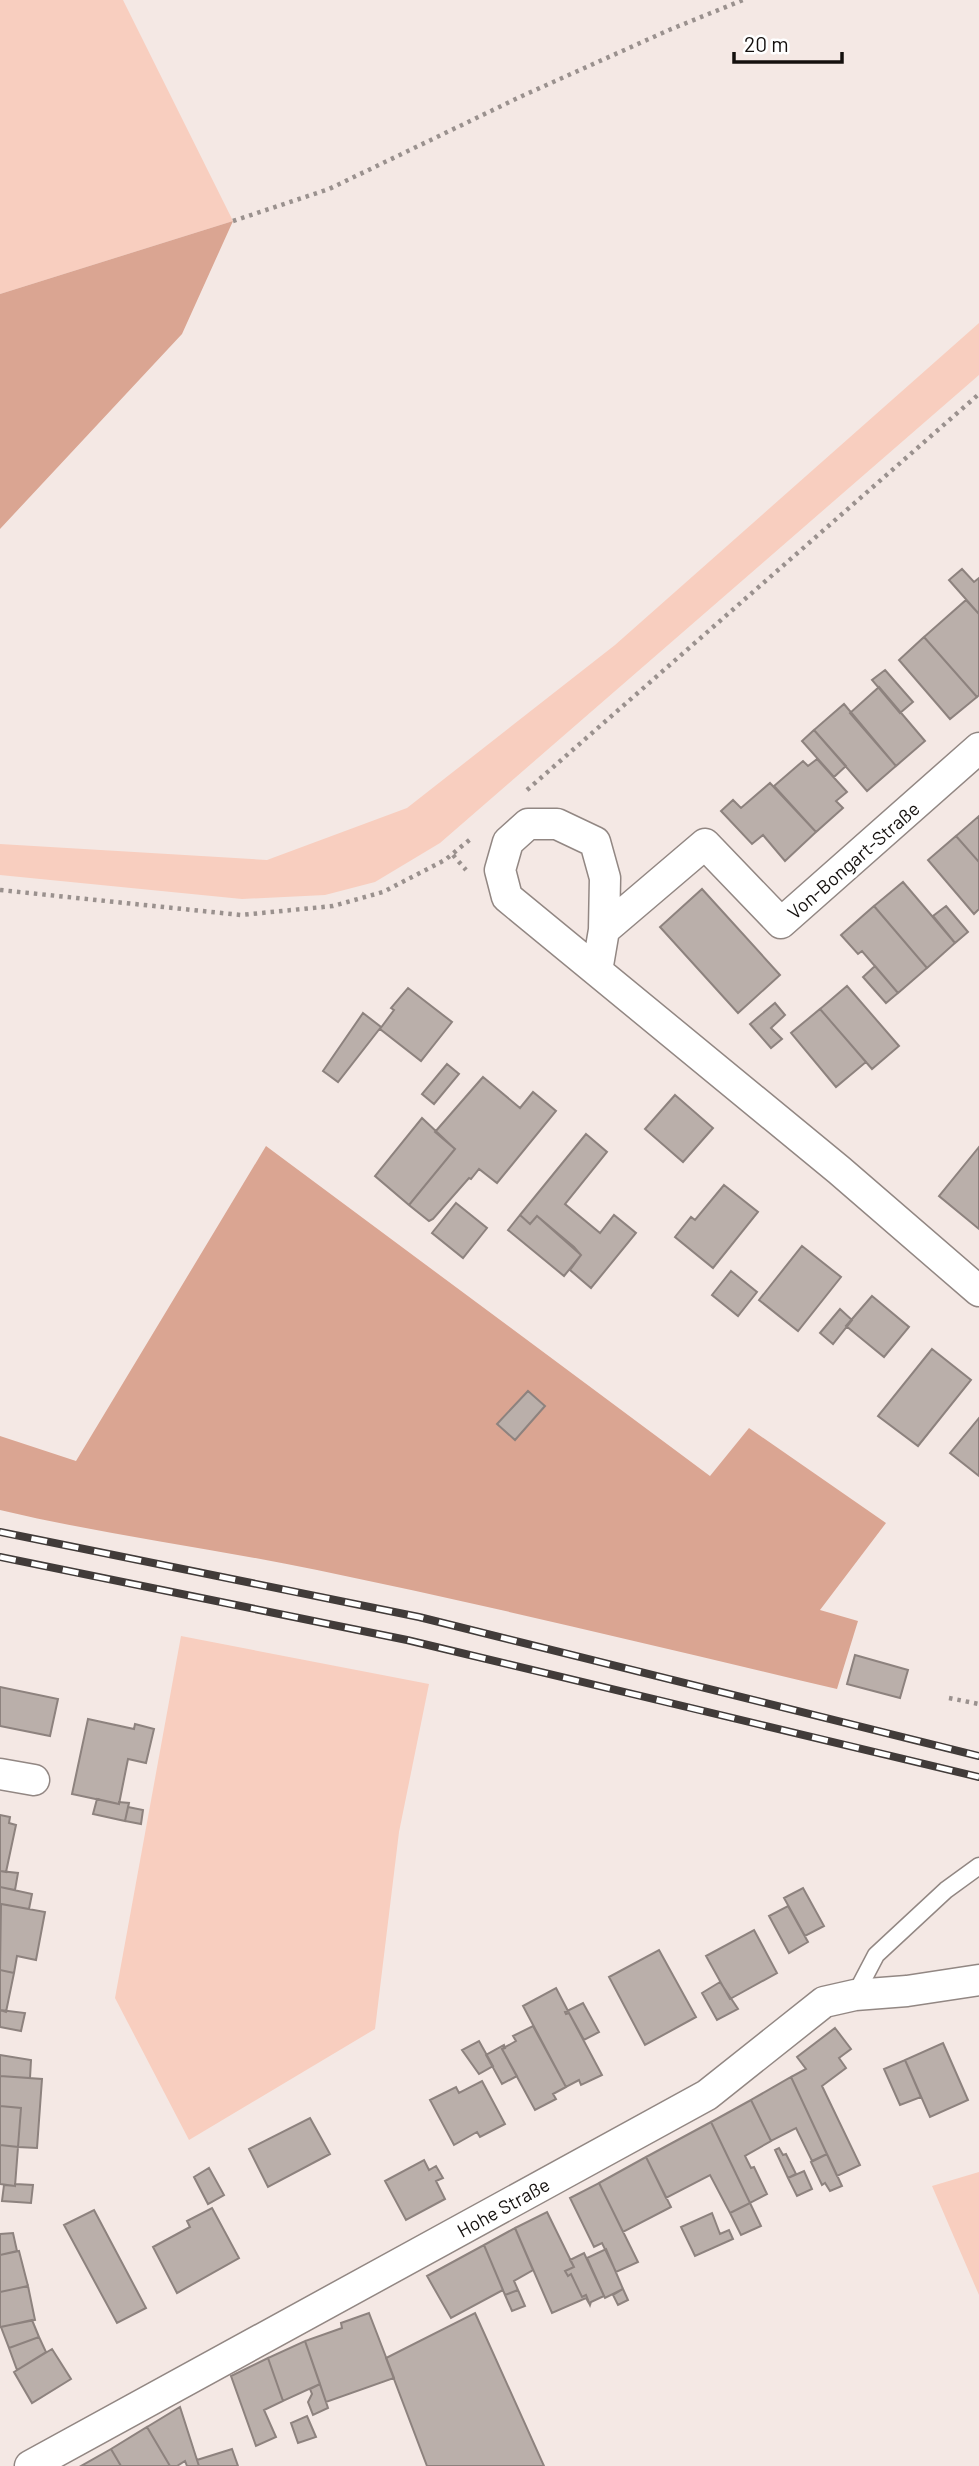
<svg xmlns="http://www.w3.org/2000/svg" width="979" height="2466" font-family="Barlow,sans-serif">
	<style>
		.green { fill: #f8cebf }
		.forest { fill: #daa592 }
		.building { fill: #baafaa; stroke: #8d827e; stroke-width: 2 }
		.lines { fill: none; stroke-linecap: round; stroke-linejoin: round }
		.service-casing { stroke: #928783; stroke-width: 19 }
		.minor-casing { stroke: #928783; stroke-width: 33 }
		.path { stroke: #9a918e; stroke-width: 4.5; stroke-dasharray: 3.5 5; stroke-linecap: butt }
		.service { stroke: #fff; stroke-width: 16 }
		.minor { stroke: #fff; stroke-width: 30 }
		.rail-casing { stroke: #413b39; stroke-width: 8 }
		.rail { stroke: #fff; stroke-width: 5; stroke-dasharray: 16; stroke-linecap: butt }
		.labels { text-anchor: middle; dominant-baseline: central; stroke-width: 7; stroke-linejoin: round; paint-order: stroke }
		.street-label { font-size: 19px; fill: #14100e; stroke: #fff }
	</style>
	<rect width="100%" height="100%" fill="#f4e8e4"/>
	<path class="green" d="M0 0H123L233 221 0 294Z
		M979 323V375L440 843 375 882 325 895 242 899 0 875V844L267 860 407 808 615 645Z
		M181 1636 429 1684 399 1832 375 2029 189 2140 115 1998Z
		M979 2172V2295L932 2186Z"/>
	<path class="forest" d="M233 221 182 334 0 529V294Z
		M266 1146 710 1476 749 1428 886 1523 820 1610 858 1621 837 1689C664 1648 491 1606 317 1570 211 1548 105 1535 0 1510V1436L76 1461Z"/>
	<path class="building" d="M962 569 974 582 979 578V614L949 580Z
		M966 600 979 614V695L977 697 924 637Z
		M924 637 977 697 950 719 899 660Z
		M885 670 913 702 900 713 872 680Z
		M879 687 925 741 896 766 850 713Z
		M844 704 896 766 867 791 814 730Z
		M814 730 846 766 834 777 802 741Z
		M817 759 847 792 836 801 843 808 816 832 774 786 803 761 808 766Z
		M770 783 816 832 785 861 763 835 752 844 721 811 733 800 741 808Z
		M979 816V862L956 836Z
		M956 836 979 862V909L974 914 928 860Z
		M903 882 955 943 927 968 874 906Z
		M702 889 780 975 738 1013 660 927Z
		M874 906 927 968 898 993 862 951 858 954 841 935Z
		M946 906 968 932 955 943 933 916Z
		M875 966 898 993 886 1003 863 977Z
		M847 986 899 1046 872 1069 820 1009Z
		M408 988 452 1022 421 1061 380 1029 394 1010 391 1008Z
		M775 1003 785 1015 771 1028 782 1039 771 1048 750 1024Z
		M820 1009 866 1062 836 1087 791 1033Z
		M363 1013 381 1027 338 1082 323 1071Z
		M447 1064 459 1074 434 1104 422 1094Z
		M483 1077 520 1108 533 1092 556 1111 497 1183 479 1169 471 1179 469 1178 433 1219 429 1221 409 1205 455 1149 435 1132Z
		M675 1095 713 1128 683 1162 645 1129Z
		M422 1118 455 1149 409 1205 375 1176Z
		M586 1134 607 1152 565 1204 600 1233 614 1215 636 1233 591 1288 570 1270 581 1255 574 1247 537 1216 530 1224 520 1215Z
		M979 1147V1229L939 1196Z
		M724 1185 758 1212 713 1268 675 1237 691 1217 695 1220Z
		M456 1203 487 1228 463 1258 432 1233Z
		M520 1215 530 1224 537 1216 581 1255 564 1276 508 1230Z
		M802 1246 841 1277 798 1331 759 1300Z
		M731 1271 757 1292 738 1316 712 1295Z
		M872 1296 909 1327 884 1357 846 1326Z
		M840 1309 852 1320 833 1344 820 1333Z
		M932 1349 971 1380 918 1446 878 1416Z
		M528 1391 545 1406 515 1440 497 1424Z
		M979 1418V1476L950 1453Z
		M855 1655 908 1670 900 1698 847 1684Z
		M0 1687 58 1699 50 1736 0 1726Z
		M88 1719 134 1729 135 1724 154 1729 146 1763 128 1759 119 1804 72 1794Z
		M97 1799 119 1804V1802L129 1803 125 1821 93 1814Z
		M128 1807 143 1810 141 1824 125 1821Z
		M0 1815 10 1817 9 1823 16 1825 6 1872 0 1871Z
		M0 1871 18 1873 15 1890 0 1887Z
		M0 1887 32 1894 29 1909 1 1904 0 1908Z
		M803 1888 824 1926 805 1936 784 1898Z
		M1 1904 45 1912 36 1960 17 1956 14 1973 0 1970Z
		M788 1906 808 1942 789 1953 769 1916Z
		M754 1930 777 1973 730 1999 706 1956Z
		M659 1950 696 2017 645 2045 609 1977Z
		M0 1970 14 1973 6 2012 0 2010Z
		M720 1982 738 2009 717 2020 702 1993Z
		M556 1988 568 2011 565 2012 566 2014 569 2013 602 2075 581 2085 579 2080 566 2087 523 2006Z
		M583 2003 599 2032 584 2040 569 2013 566 2014 565 2012Z
		M0 2010 25 2013 21 2031 0 2027Z
		M533 2026 566 2087 553 2094 556 2099 535 2110 502 2049 516 2041 513 2036Z
		M835 2028 851 2049 839 2058 846 2068 822 2086 860 2165 837 2176 791 2077 806 2069 797 2057Z
		M479 2041 493 2066 479 2074 462 2050Z
		M943 2043 968 2100 930 2117 905 2060Z
		M504 2045 505 2048 502 2049 517 2076 502 2084 486 2055Z
		M0 2055 31 2060 30 2078 0 2076Z
		M905 2060 921 2097 900 2105 884 2069Z
		M0 2076 42 2079 37 2148 18 2147 21 2108 0 2106Z
		M791 2077 827 2154 812 2161 796 2128 771 2141 751 2100Z
		M482 2081 505 2124 480 2137 477 2132 454 2145 430 2100 456 2087 459 2093Z
		M751 2100 771 2141 745 2156 751 2168 754 2167 767 2194 750 2203 711 2122Z
		M0 2106 21 2108 18 2147 0 2145Z
		M310 2118 330 2154 268 2187 249 2149Z
		M711 2122 750 2203 730 2213 710 2175 666 2198 646 2157Z
		M0 2145 18 2147 15 2186 0 2184Z
		M779 2148 783 2155 786 2154 796 2174 788 2178 775 2150Z
		M827 2154 842 2186 830 2191 825 2183 822 2185 811 2162Z
		M646 2157 671 2207 623 2232 599 2183Z
		M424 2160 429 2170 436 2166 443 2178 436 2181 445 2199 406 2220 385 2181Z
		M209 2168 224 2195 208 2204 194 2177Z
		M804 2171 812 2189 797 2196 788 2178Z
		M599 2183 638 2262 616 2272 602 2243 594 2247 570 2198Z
		M15 2184 33 2185 31 2203 2 2201 4 2185 15 2186Z
		M750 2203 761 2226 741 2235 730 2213Z
		M212 2208 239 2258 177 2293 153 2247 190 2227 187 2221Z
		M94 2210 146 2308 117 2323 64 2225Z
		M547 2212 574 2267 565 2271 568 2276 571 2274 582 2297 586 2295 590 2305 586 2298 552 2313 515 2228Z
		M712 2213 720 2234 729 2230 733 2239 695 2256 681 2227Z
		M515 2228 533 2270 514 2281 518 2290 505 2295 484 2245Z
		M13 2233 17 2251 0 2255V2234Z
		M484 2245 503 2290 451 2318 427 2276Z
		M606 2249 623 2289 605 2298 587 2258Z
		M19 2251 28 2286 0 2292V2255Z
		M584 2253 604 2296 591 2302 590 2305 586 2295 582 2297 571 2274 568 2276 565 2271 574 2267 570 2260Z
		M28 2286 35 2320 0 2327V2292Z
		M623 2289 628 2300 618 2305 613 2295Z
		M518 2290 525 2306 512 2311 505 2295Z
		M369 2313 394 2378 326 2402 305 2341 342 2328 341 2323Z
		M475 2313 544 2466H427L386 2358Z
		M32 2320 39 2337 9 2348 1 2327Z
		M39 2337 46 2352 17 2370 9 2348Z
		M305 2341 320 2384 283 2401 268 2358Z
		M52 2349 71 2379 32 2403 14 2372Z
		M268 2358 283 2401 264 2410 276 2437 256 2446 231 2376Z
		M320 2384 328 2408 313 2415 308 2402 312 2394 310 2389Z
		M180 2407 197 2460 199 2466H187L185 2461 177 2466H170L147 2427Z
		M307 2416 316 2437 298 2443 291 2423Z
		M147 2427 170 2466H121L111 2449Z
		M111 2449 121 2466H81Z
		M232 2449 238 2466H199L197 2460Z"/>
	<g class="lines">
		<g class="service-casing">
			<path id="service" d="M855 1995 876 1955 946 1890 979 1866"/>
		</g>
		<g class="minor-casing">
			<path id="minor" d="M604 930 705 844 781 923 979 748
				M597 971 604 930 605 878 595 842 557 824H528L508 842 500 870 507 897 839 1170 979 1291
				M0 1774 34 1780
				M30 2466 707 2095 824 2002 855 1995 907 1991 979 1980"/>
		</g>
		<path class="path" d="M233 221 329 189 522 96 669 30 743 0
			M527 790 979 394
			M453 855 466 870
			M0 890 241 915 333 906 383 892 445 860 473 837
			M949 1698 979 1704"/>
		<use href="#service" class="service"/>
		<use href="#minor" class="minor"/>
		<g class="rail-casing">
			<path id="rail" d="M0 1532 419 1617 979 1756
				M0 1557 407 1640 979 1777"/>
		</g>
		<use href="#rail" class="rail"/>
	</g>
	<g class="labels">
		<g class="street-label">
			<text transform="translate(853 860) rotate(-41)">Von-Bongart-Straße</text>
			<text transform="translate(503 2207) rotate(-29)">Hohe Straße</text>
		</g>
	</g>
	<path d="M734 52v10h108v-10" fill="none" stroke="#14100e" stroke-width="3.5"/>
	<text x="744" y="52" font-size="21" fill="#14100e" stroke="#ffffff" stroke-width="5" paint-order="stroke">20 m</text>
</svg>
